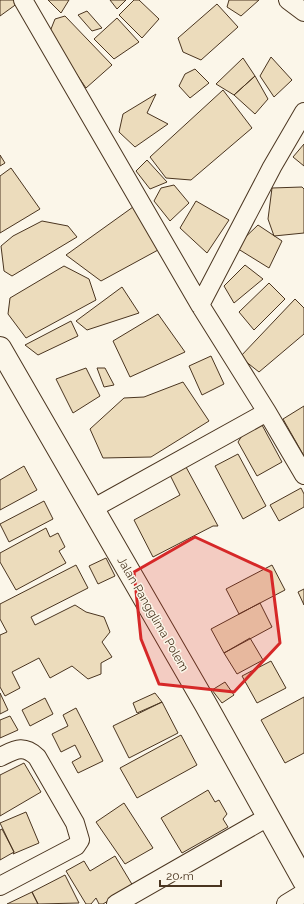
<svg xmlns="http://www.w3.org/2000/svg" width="304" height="904" font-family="Raleway,sans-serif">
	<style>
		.building { fill: #ecdcbc; stroke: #4a3520 }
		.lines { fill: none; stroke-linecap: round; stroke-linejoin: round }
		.minor-casing { stroke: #4a3520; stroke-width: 20 }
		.tertiary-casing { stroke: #4a3520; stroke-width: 24 }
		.minor { stroke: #fbf6e9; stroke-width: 18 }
		.tertiary { stroke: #fbf6e9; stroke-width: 22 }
		.marked { fill: #d62828; fill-opacity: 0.2; stroke: #d62828; stroke-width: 3; stroke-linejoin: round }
		.labels { text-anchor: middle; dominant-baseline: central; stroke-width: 3; stroke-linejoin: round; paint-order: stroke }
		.street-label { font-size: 12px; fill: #4a3520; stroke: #fbf6e9 }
	</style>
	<rect width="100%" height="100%" fill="#fbf6e9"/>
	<path class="building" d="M0 0H16L18 3 0 16Z
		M48 0H69L61 13Z
		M110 0H126L117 9Z
		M134 0H139L159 19 142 38 119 15Z
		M229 0H259L241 16 227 7Z
		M217 4 238 27 201 60 183 52 178 38Z
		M87 11 102 28 92 31 78 15Z
		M65 16 112 65 86 88 49 34 55 19Z
		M117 18 139 42 114 59 94 39Z
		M271 57 292 80 274 97 260 76Z
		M243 58 255 76 234 95 216 84Z
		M195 69 209 83 190 98 179 86 185 74Z
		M255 76 268 99 255 114 234 95Z
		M223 90 252 128 191 180 166 178 150 157Z
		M156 94 147 113 168 124 135 147 119 132 123 114Z
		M304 144V166L293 157Z
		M0 155 5 163 0 166Z
		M147 160 167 182 150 189 136 171Z
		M11 168 40 209 0 233V176Z
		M174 185 189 203 170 221 154 201 161 188Z
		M302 187 304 189V233L274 236 268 219 272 188Z
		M196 201 229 220 207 253 180 228Z
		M133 207 158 250 101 281 66 255Z
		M42 221 68 226 77 237 12 276 4 271 1 246 13 236Z
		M258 225 282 241 269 268 235 247Z
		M245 265 263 279 234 303 224 286Z
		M64 266 89 279 96 300 26 338 8 314 10 298Z
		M269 283 285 299 254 330 239 312Z
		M122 287 139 313 87 330 76 321Z
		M295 299 304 308V334L259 372 240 357Z
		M158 314 185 352 130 377 113 341Z
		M71 321 78 336 38 355 25 345Z
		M211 356 224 384 202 395 189 366Z
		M86 368 100 396 73 413 56 379Z
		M97 368H105L114 385 104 387Z
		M183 382 209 421 151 457 103 458 90 429 124 398 144 397Z
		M304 406V456L283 419Z
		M262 425 282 462 257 476 238 442 247 428Z
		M238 454 266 506 243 519 215 466Z
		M24 466 37 490 0 510V480Z
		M186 467 218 526H213L153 557 134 520 180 495 170 475Z
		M301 488 304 494V507L279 521 270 505Z
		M44 501 53 519 9 542 0 524Z
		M46 528 50 537 58 533 65 547 59 551 66 563 16 590 0 562V553Z
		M106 558 115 576 98 584 89 566Z
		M76 565 88 588 31 617 35 625 75 605 86 612 104 617 110 632 102 642 112 657 101 663V674L88 679 72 666 50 678 39 658 12 672 20 688 5 696 0 687V635L7 632 0 619V604Z
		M272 565 285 590 239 614 226 589Z
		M304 589V605L298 592Z
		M260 603 272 627 224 653 211 629Z
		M250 638 263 660 237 674 224 653Z
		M271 661 286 688 257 703 242 676Z
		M225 682 234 695 222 703 212 690Z
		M0 693 8 710 0 714Z
		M155 693 162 702 137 713 133 703Z
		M304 697V753L285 763 261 720Z
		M45 698 53 714 30 726 22 710Z
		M162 702 178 733 129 758 113 726Z
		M76 708 103 761 78 773 72 762 81 757 75 745 61 752 52 734 68 726 63 715Z
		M10 716 18 730 0 738V720Z
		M181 735 197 765 137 798 120 768Z
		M24 763 41 792 0 816V775Z
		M208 790 215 802 219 800 227 814 223 819 228 827 182 853 161 818Z
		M124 803 153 848 125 864 96 822Z
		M26 812 39 843 13 854 14 852 0 823Z
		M2 829 14 852 0 860V830Z
		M115 856 133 886 103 904H99L96 898 91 904H86L66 871 84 861 90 871Z
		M65 875 79 903 38 904 32 892Z
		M32 892 38 904H7Z"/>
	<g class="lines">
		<g class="minor-casing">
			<path id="minor" d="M23 0 200 305 267 412 304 475
				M288 0 304 12
				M200 305 272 167 304 112
				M92 509 267 412
				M0 757C15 750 23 744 37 757L75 823 80 840 76 846 0 886
				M116 904 268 817
				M286 904 304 893"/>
		</g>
		<g class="tertiary-casing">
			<path id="tertiary" d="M0 348 206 705 304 881"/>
		</g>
		<use href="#minor" class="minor"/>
		<use href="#tertiary" class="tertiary"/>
	</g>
	<path class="marked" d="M195 537 271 572 280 643 234 692 159 684 141 639 134 572Z"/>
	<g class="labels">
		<g class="street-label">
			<text transform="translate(153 614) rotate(60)">Jalan Pangglima Polem</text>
		</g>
	</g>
	<path d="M160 880v6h61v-6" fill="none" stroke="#4a3520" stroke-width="2"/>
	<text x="166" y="880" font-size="12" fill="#4a3520" stroke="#fbf6e9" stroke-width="3" paint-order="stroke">20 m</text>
</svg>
